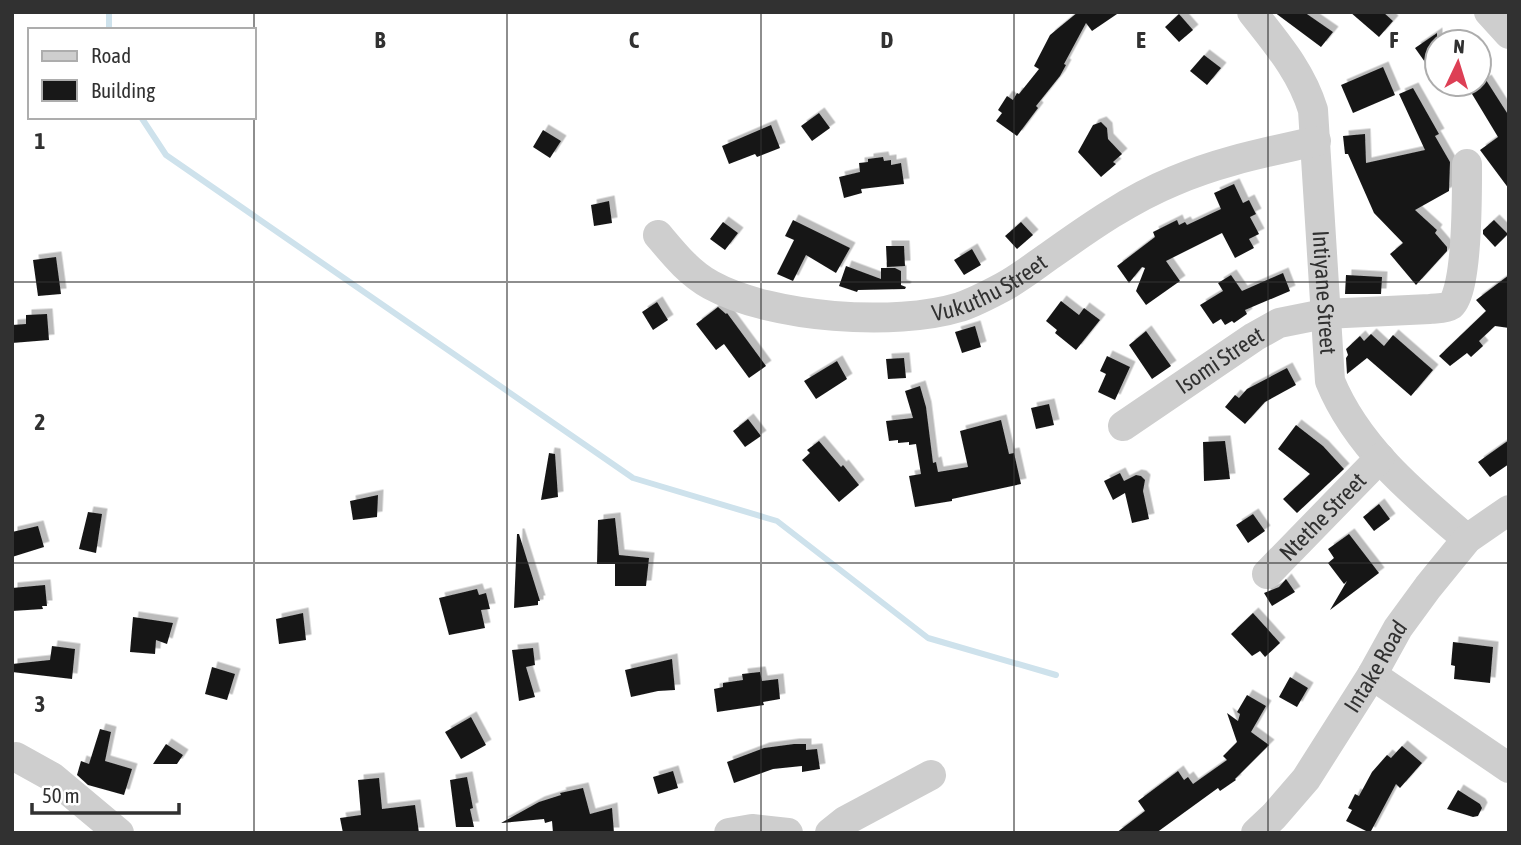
<svg xmlns="http://www.w3.org/2000/svg" width="1521" height="845" font-family="'Asap Condensed',sans-serif">
	<style>
		.lines { fill: none; stroke-linecap: round; stroke-linejoin: round }
		.stream { stroke: #cee2ec; stroke-width: 6 }
		.building { fill: #181818; filter: url(#shadow) }
		.minor { stroke: #cecece; stroke-width: 30 }
		.grid { fill: none; stroke: #313131; stroke-width: 2; stroke-opacity: 0.55 }
		.labels { text-anchor: middle; dominant-baseline: central; stroke-width: 7; stroke-linejoin: round; paint-order: stroke }
		.street-label { font-size: 23px; fill: #313131; stroke: #fff }
		.grid-label { font-size: 23px; text-anchor: middle; font-weight: bold; fill: #313131; stroke: #fff; stroke-width: 7; stroke-linejoin: round; paint-order: stroke }
	</style>
	<defs>
		<filter id="shadow"><feDropShadow dx="5.5" dy="-5.5" stdDeviation="0" flood-color="#0004"/></filter>
	</defs>
	<rect width="100%" height="100%" fill="#fff"/>
	<g class="lines">
		<path class="stream" d="M109 30V12
			M141 117 166 155 633 478 777 521 928 638 1056 675"/>
	</g>
	<path class="building" d="M1078 12H1120L1092 31 1086 23 1064 64 1066 65 1060 76 1036 106 1038 108 1017 136 996 121 1002 113 998 110 1007 96 1013 100 1017 93 1019 94 1039 69 1034 66 1050 35Z
		M1274 12H1304L1333 32 1321 47Z
		M1350 12H1383L1393 21 1379 37Z
		M1179 14 1193 30 1179 42 1165 27Z
		M1437 33V79L1415 48Z
		M1204 55 1221 68 1207 85 1190 71Z
		M1383 67 1395 95 1353 113 1341 85Z
		M1486 80 1509 116V189L1480 150 1498 137 1466 84H1480Z
		M1413 88 1439 134 1435 136 1450 162 1449 191 1415 210 1437 230 1435 233 1447 247V251L1416 285 1390 254 1403 243 1374 213 1348 154H1345L1343 136 1365 134 1366 163 1425 150 1399 94Z
		M819 113 830 128 812 141 801 126Z
		M1101 122 1107 128 1108 139 1122 154 1113 162 1116 164 1101 177 1078 152 1093 125Z
		M771 125 780 148 757 157 755 154 729 164 722 146Z
		M543 130 561 141 550 158 533 147Z
		M883 157 884 161 891 160V165L901 163 904 184 861 189 862 193 844 198 839 177 860 172 859 163 868 162V159Z
		M1234 184 1243 203 1249 200 1256 214 1250 217 1259 234 1249 239 1254 248 1235 258 1222 233 1166 261 1180 281 1146 305 1136 291 1145 268 1142 267 1129 283 1117 266 1155 237 1153 232 1177 220 1179 225 1185 222 1187 225 1221 209 1214 193Z
		M609 201 612 223 594 226 591 205Z
		M793 220 850 248 836 273 806 255 793 281 777 274 794 240 785 236Z
		M1494 220 1508 234 1495 247 1483 234V230Z
		M723 222 738 233 725 250 710 239Z
		M1021 222 1033 235 1017 249 1005 236Z
		M886 246H904L905 266 887 267Z
		M972 249 981 265 964 275 954 260Z
		M56 257 61 294 38 296 33 260Z
		M846 266 881 279V268H895L901 271V285L906 287 905 289 858 290 857 292 839 286Z
		M1283 273 1290 291 1245 310 1247 314 1234 323 1232 321 1225 325 1221 319 1213 324 1200 305 1223 291 1218 283 1231 275 1242 291Z
		M1346 275 1382 277 1381 294H1345Z
		M1509 275V328L1495 326 1479 341 1483 346 1471 357 1467 353 1450 366 1439 356 1486 311 1476 300Z
		M1061 301 1079 315 1084 308 1100 320 1076 350 1055 333 1057 330 1046 321Z
		M657 302 668 320 653 330 642 312Z
		M718 307 726 314 727 313 766 366 749 378 724 344 716 350 696 324Z
		M47 314 49 340 12 343V325L26 324V315Z
		M975 326 981 347 962 353 955 332Z
		M1146 331 1171 366 1152 379 1129 345Z
		M1371 334 1384 346 1393 335 1433 370 1411 396 1367 358 1347 374 1346 358 1348 355 1346 349 1360 336 1364 341Z
		M1107 356 1130 367 1115 400 1098 392 1106 374 1100 371Z
		M904 358 906 378 888 379 886 359Z
		M837 361 847 379 816 399 804 381Z
		M1287 368 1296 385 1265 402 1245 424 1225 407 1235 395 1239 398 1247 389Z
		M920 386 926 407 933 463 936 462 938 472 968 467 960 431 1001 420 1009 454 1014 453 1021 484 952 499V501L915 507 909 476 921 474 916 444 909 445V442L898 443V440L889 441 886 421 913 418 905 391Z
		M1049 404 1054 425 1036 429 1031 408Z
		M748 419 761 436 745 447 733 431Z
		M1296 425 1323 446 1344 469 1297 513 1283 499 1310 474 1278 449Z
		M1509 440V464L1490 477 1478 462Z
		M819 441 841 467 843 465 859 485 839 502 802 460 810 453 807 450Z
		M1225 441 1230 479 1204 481 1203 442Z
		M549 453 555 454 558 497 541 500Z
		M1120 473 1124 481 1136 475 1141 476 1145 480 1143 491 1149 519 1132 523 1125 493 1113 500 1104 481Z
		M378 495 377 517 353 520 350 501Z
		M1379 504 1390 519 1374 531 1363 517Z
		M88 512 102 514 96 553 79 549Z
		M1253 514 1265 531 1248 543 1236 525Z
		M615 518 619 555 649 558 646 586H615V564H597L598 520Z
		M38 526 44 547 12 557V532Z
		M517 534H519L540 601H538V605L514 608Z
		M1349 534 1379 573 1330 610 1347 581 1344 584 1328 563 1334 558 1328 549Z
		M1286 579 1295 592 1272 606 1264 593 1279 587Z
		M45 585 47 606H42L43 609 12 611V588Z
		M477 589 479 595 486 593 490 609 481 610 485 628 449 635 439 598Z
		M303 613 306 640 279 644 276 619Z
		M1253 613 1280 643 1265 657 1260 651 1252 656 1231 634Z
		M133 617 173 623 167 644 156 640 155 654 130 652Z
		M1453 642 1493 647 1490 683 1454 679 1455 666 1451 665Z
		M52 646 75 649 72 679 12 672V664L50 660Z
		M533 648 535 665 526 667 535 697 519 701 512 650Z
		M672 659 675 690 658 691 631 697 625 670Z
		M212 667 235 674 227 700 205 694Z
		M760 672 762 681 778 679 780 699 763 702 764 705 717 712 714 689 723 687V683L743 680 742 674Z
		M1290 677 1308 688 1297 707 1279 697Z
		M1247 695 1266 706 1251 732 1269 745 1235 779 1236 780 1220 791 1218 788 1156 833H1116L1145 811 1138 801 1178 771 1184 780 1188 777 1193 784 1227 760 1223 756 1237 742 1227 713 1238 721 1240 714 1237 712Z
		M471 717 486 745 461 759 445 732Z
		M100 729 111 732 105 761 132 769 124 795 88 785 77 775 81 761 89 764Z
		M166 744 183 755 177 764H153Z
		M794 744H806V750L817 749 820 769 802 772V766L773 769 734 783 727 762 764 748Z
		M1402 746 1422 763 1400 788 1396 784 1370 833 1346 821 1352 810 1348 808 1355 794 1359 796 1372 772 1387 755 1391 758Z
		M673 771 678 788 658 794 653 777Z
		M467 777 473 808 470 809 474 827H456L450 780Z
		M379 778 382 809 415 805 419 833H343L340 818 361 815 358 780Z
		M583 788 590 814 612 808 614 833H553L552 821 545 823 544 819 501 823 539 802 561 795 560 793Z
		M1458 790 1480 804 1482 808 1478 816 1473 817 1447 809Z"/>
	<g class="lines">
		<g class="minor">
			<path id="s1" d="M1252 12C1277 44 1301 71 1313 110L1330 381C1357 447 1414 494 1467 539"/>
			<path d="M1489 12 1509 34"/>
			<path id="s2" d="M658 235C674 254 689 273 711 285 771 318 895 327 960 307 975 302 990 294 1003 287 1020 278 1036 265 1052 254 1090 227 1130 199 1174 181 1220 161 1268 152 1316 141"/>
			<path id="s3" d="M1123 426 1254 337 1279 323 1324 314 1430 309C1436 308 1445 309 1451 305 1468 290 1467 189 1467 164"/>
			<path id="s4" d="M1267 574 1380 458"/>
			<path d="M1372 675 1509 768"/>
			<path d="M16 757 52 777 119 833"/>
			<path d="M729 833 752 829 788 833"/>
			<path d="M830 833 845 821 931 775"/>
			<path id="s5" d="M1256 833 1274 816 1306 779 1372 675 1398 628 1428 587 1467 539 1509 510"/>
		</g>
	</g>
	<path class="grid" d="M254 12V30M507 12V833M761 12V833M1014 12V833M1268 12V833M254 117V833M12 282H1509M12 563H1509"/>
	<g class="labels">
		<g class="street-label">
			<text stroke="none"><textPath href="#s2" startOffset="362">Vukuthu Street</textPath></text>
			<text stroke="none"><textPath href="#s1" startOffset="299">Intiyane Street</textPath></text>
			<text stroke="none"><textPath href="#s3" startOffset="117">Isomi Street</textPath></text>
			<text stroke="none"><textPath href="#s4" startOffset="80">Ntethe Street</textPath></text>
			<text stroke="none"><textPath href="#s5" startOffset="206">Intake Road</textPath></text>
		</g>
	</g>
	<g class="grid-label">
		<text x="380" y="48">B</text>
		<text x="634" y="48">C</text>
		<text x="887" y="48">D</text>
		<text x="1141" y="48">E</text>
		<text x="1394" y="48">F</text>
		<text x="40" y="149">1</text>
		<text x="40" y="430">2</text>
		<text x="40" y="712">3</text>
	</g>
	<rect width="1521" height="845" fill="none" stroke="#313131" stroke-width="28"/>
	<rect x="28" y="28" width="228" height="91" fill="#ffffff" stroke="#adadad" stroke-width="2"/>
	<rect x="42" y="51" width="35" height="10" fill="#cecece" stroke="#adadad" stroke-width="2"/>
	<text x="91" y="63" font-size="21" fill="#313131">Road</text>
	<rect x="42" y="80" width="35" height="21" fill="#181818" stroke="#adadad" stroke-width="2"/>
	<text x="91" y="98" font-size="21" fill="#313131">Building</text>
	<g transform="translate(1458 63) rotate(4)"><circle r="33" fill="#ffffff" stroke="#adadad" stroke-width="2"/>
	<path d="M0-5L12 26L0 18L-12 26Z" fill="#dd3f55"/>
	<text y="-10" font-size="19" font-weight="bold" text-anchor="middle" fill="#313131">N</text>
	</g>
	<path d="M32 803v10h147v-10" fill="none" stroke="#313131" stroke-width="3.5"/>
	<text x="42" y="803" font-size="21" fill="#313131" stroke="#ffffff" stroke-width="5" paint-order="stroke">50 m</text>
</svg>
